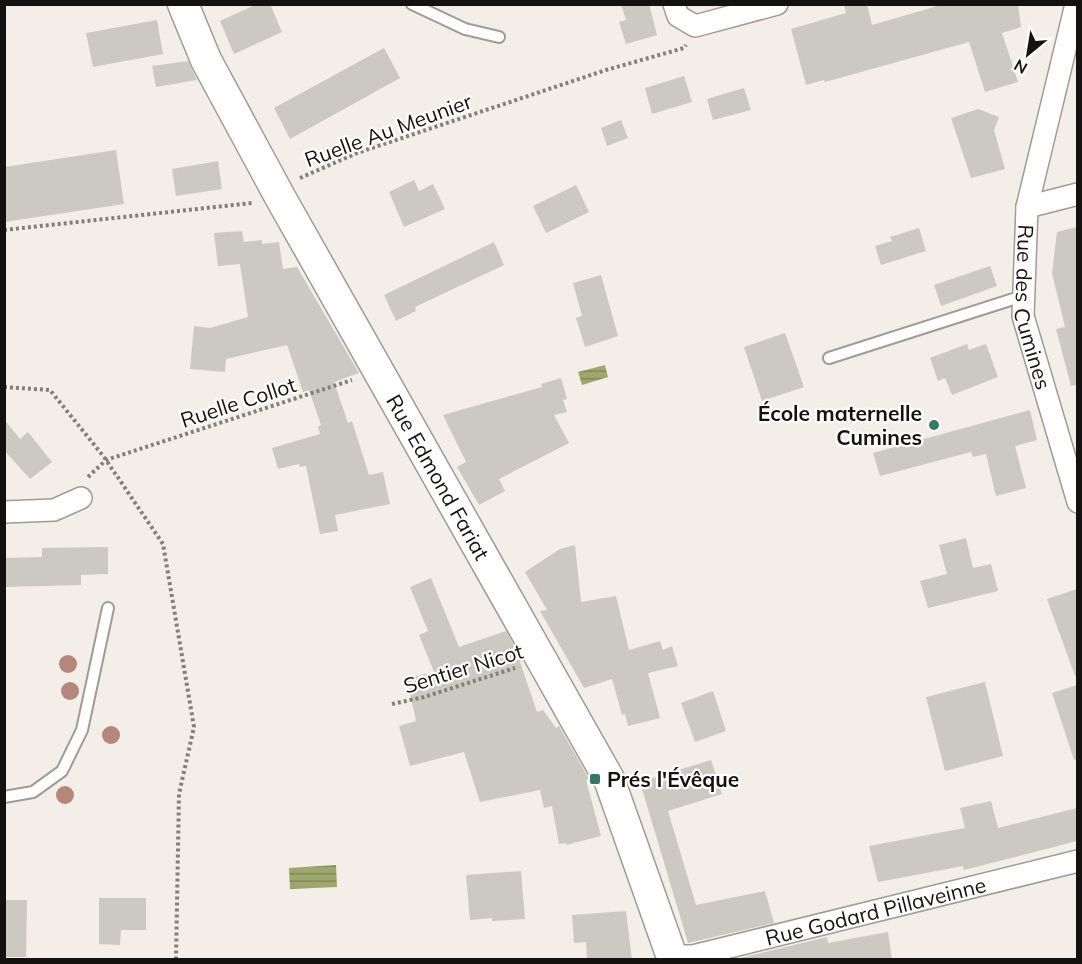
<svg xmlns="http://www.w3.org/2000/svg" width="1082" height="964" font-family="Mulish,sans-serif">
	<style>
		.water { fill: url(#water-rules) }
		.building { fill: #cbc9c2 }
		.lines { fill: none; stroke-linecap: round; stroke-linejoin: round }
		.lane-casing { stroke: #9f9b95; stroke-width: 14 }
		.street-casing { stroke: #9f9b95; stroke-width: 24 }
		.secondary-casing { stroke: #9f9b95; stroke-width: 33 }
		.path { stroke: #83807c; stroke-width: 4; stroke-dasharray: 3 3; stroke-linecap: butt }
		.lane { stroke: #fff; stroke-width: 10 }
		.street { stroke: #fff; stroke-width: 21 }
		.secondary { stroke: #fff; stroke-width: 30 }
		.tree { fill: #b4877a }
		.poi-dot { fill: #367869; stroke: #fff; stroke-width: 2 }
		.labels { text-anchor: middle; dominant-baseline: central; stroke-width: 4.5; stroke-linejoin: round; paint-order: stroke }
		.street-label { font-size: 21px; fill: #141210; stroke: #fff }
		.poi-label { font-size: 21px; font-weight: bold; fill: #141210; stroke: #fff; text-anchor: end }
	</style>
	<defs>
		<pattern id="water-rules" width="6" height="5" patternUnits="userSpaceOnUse" patternTransform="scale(1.5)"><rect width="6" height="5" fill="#9fa86c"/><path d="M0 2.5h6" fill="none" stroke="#808757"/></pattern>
	</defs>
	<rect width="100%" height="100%" fill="#f3eee8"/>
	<path class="water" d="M605 365 608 377 582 385 578 372Z
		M336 865 337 887 290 889 289 868Z"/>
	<path class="building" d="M257 4H270L282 32 234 54 220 21Z
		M621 4H649L657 35 626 44 619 22 626 20Z
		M844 4H867L872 25 944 4H1018L1021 27 1002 33 1018 82 985 92 969 42 825 82 824 80 806 85 791 29 846 13Z
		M157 20 163 54 93 67 86 33Z
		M384 48 400 78 290 139 274 108Z
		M188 61 197 80 156 87 152 66Z
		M684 76 692 102 652 114 645 88Z
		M744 88 751 110 713 120 707 99Z
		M978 109 999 117 994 130 1005 169 971 178 951 118Z
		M621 120 628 138 607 146 601 128Z
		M116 150 124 204 4 222V167Z
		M218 161 222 189 176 196 172 169Z
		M414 180 419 191 433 184 445 209 404 227 389 192Z
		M576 185 589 212 546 233 533 206Z
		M1077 227V385L1071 386 1056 329 1065 327 1052 273 1057 232Z
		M919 228 926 251 881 265 875 246 892 241 890 237Z
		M242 231 244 242 262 240V244L279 242 283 269 297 267 359 373 334 382 348 423 352 421 369 475 383 472 390 504 335 515 338 531 320 534 306 466 300 467 299 464 278 469 272 448 320 434 318 427 321 425 309 390 303 392 287 345 226 359 225 372 190 369 194 326 210 328 248 317 240 264 218 266 214 233Z
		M494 242 504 265 415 307 416 311 396 321 384 295Z
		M990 266 997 286 941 306 934 285Z
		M601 275 618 336 585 347 576 318 582 316 573 283Z
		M785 333 804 387 762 401 744 347Z
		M967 344 969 350 986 344 998 377 952 395 945 378 938 381 930 358Z
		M561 378 567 399 563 400 567 412 554 415 569 443 499 479 505 491 479 505 457 467 466 462 443 415 542 387 541 384Z
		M1030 410 1037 440 1015 446 1026 488 996 496 986 454 973 457 971 452 880 476 873 453Z
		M4 419 20 439 28 432 52 462 30 479 4 450Z
		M966 538 973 568 991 564 998 591 928 608 920 581 947 574 939 545Z
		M575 545 581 602 616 596 629 650 660 641 663 650 672 646 678 666 648 673 660 718 628 726 625 714 622 715 612 679 584 688 540 611 547 610 525 572 560 549Z
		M108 547V574L81 575V585L4 587V558L42 557V548Z
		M431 578 459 647 506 631 523 661 520 662 537 712 543 710 556 728 559 726 589 779 586 780 601 836 566 845V843L559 844 552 806 544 808 540 790 480 802 464 752 410 766 399 726 416 721 407 678 434 672 419 635 428 631 410 587Z
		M1077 589V676H1075L1047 599Z
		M985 682 1003 756 945 771 926 697Z
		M1077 685V759L1074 760 1052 693Z
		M713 691 726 731 695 742 681 703Z
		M711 760 722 794 668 811 696 905 765 891 774 923 688 943 640 782Z
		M991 801 998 828 1077 808V841L964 870 963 866 878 882 869 846 965 828 960 808Z
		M521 871 525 919 492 921V918L470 920 466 875Z
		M99 898H146V930H121L120 945 99 944Z
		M4 900H27L26 957H4Z
		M626 911 632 960H587L586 942 574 943 572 915Z
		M888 932 892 960H732L827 937 828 943Z"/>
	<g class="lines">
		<g class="lane-casing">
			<path id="lane" d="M412 4 465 29 499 37
				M829 358 1023 296
				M4 797 33 792 62 771 82 730 108 608"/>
		</g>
		<g class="street-casing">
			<g id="street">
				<path d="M674 4 678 16 695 26 777 4"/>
				<path id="s1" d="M1076 4 1027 207 1023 316 1078 502"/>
				<path d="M1027 207 1078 194"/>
				<path d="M4 512 54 510 81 498"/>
				<path id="s2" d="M673 956H693L1078 861"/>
			</g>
		</g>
		<g class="secondary-casing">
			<g id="secondary">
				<path id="s3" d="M183 4 206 60 280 197 609 779 673 960"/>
			</g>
		</g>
		<path class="path" d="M300 178 357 153 606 70 684 48 686 45
			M4 230 252 203
			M4 387 50 390 104 457 163 544 194 727 179 794 176 960
			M88 477 106 460 352 380
			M392 704 424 697 515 668"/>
		<use href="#lane" class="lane"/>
		<use href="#street" class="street"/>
		<use href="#secondary" class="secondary"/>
	</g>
	<g class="tree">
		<circle cx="68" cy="664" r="9"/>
		<circle cx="70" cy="691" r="9"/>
		<circle cx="111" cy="735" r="9"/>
		<circle cx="65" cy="795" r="9"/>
	</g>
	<g class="poi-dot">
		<circle cx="934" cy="425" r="6"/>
		<rect x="589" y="773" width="12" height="12" rx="3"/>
	</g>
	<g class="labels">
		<g class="street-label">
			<text transform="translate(388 130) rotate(-20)">Ruelle Au Meunier</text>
			<text stroke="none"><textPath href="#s1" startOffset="310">Rue des Cumines</textPath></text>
			<text transform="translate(238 402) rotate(-18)">Ruelle Collot</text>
			<text stroke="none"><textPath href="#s3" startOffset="538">Rue Edmond Fariat</textPath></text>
			<text transform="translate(463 668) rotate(-17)">Sentier Nicot</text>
			<text stroke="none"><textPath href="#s2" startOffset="208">Rue Godard Pillaveinne</textPath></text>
		</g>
		<g class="poi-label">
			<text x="922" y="413">École maternelle<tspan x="922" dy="24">Cumines</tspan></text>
			<text x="607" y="779" text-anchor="start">Prés l'Évêque</text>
		</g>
	</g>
	<rect width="1082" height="964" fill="none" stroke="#141210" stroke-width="12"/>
	<g transform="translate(1028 54) rotate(210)" stroke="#ffffff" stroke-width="4.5" paint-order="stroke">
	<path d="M0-4.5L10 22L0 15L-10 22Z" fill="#141210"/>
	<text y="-9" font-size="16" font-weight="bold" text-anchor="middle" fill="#141210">N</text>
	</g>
</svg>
